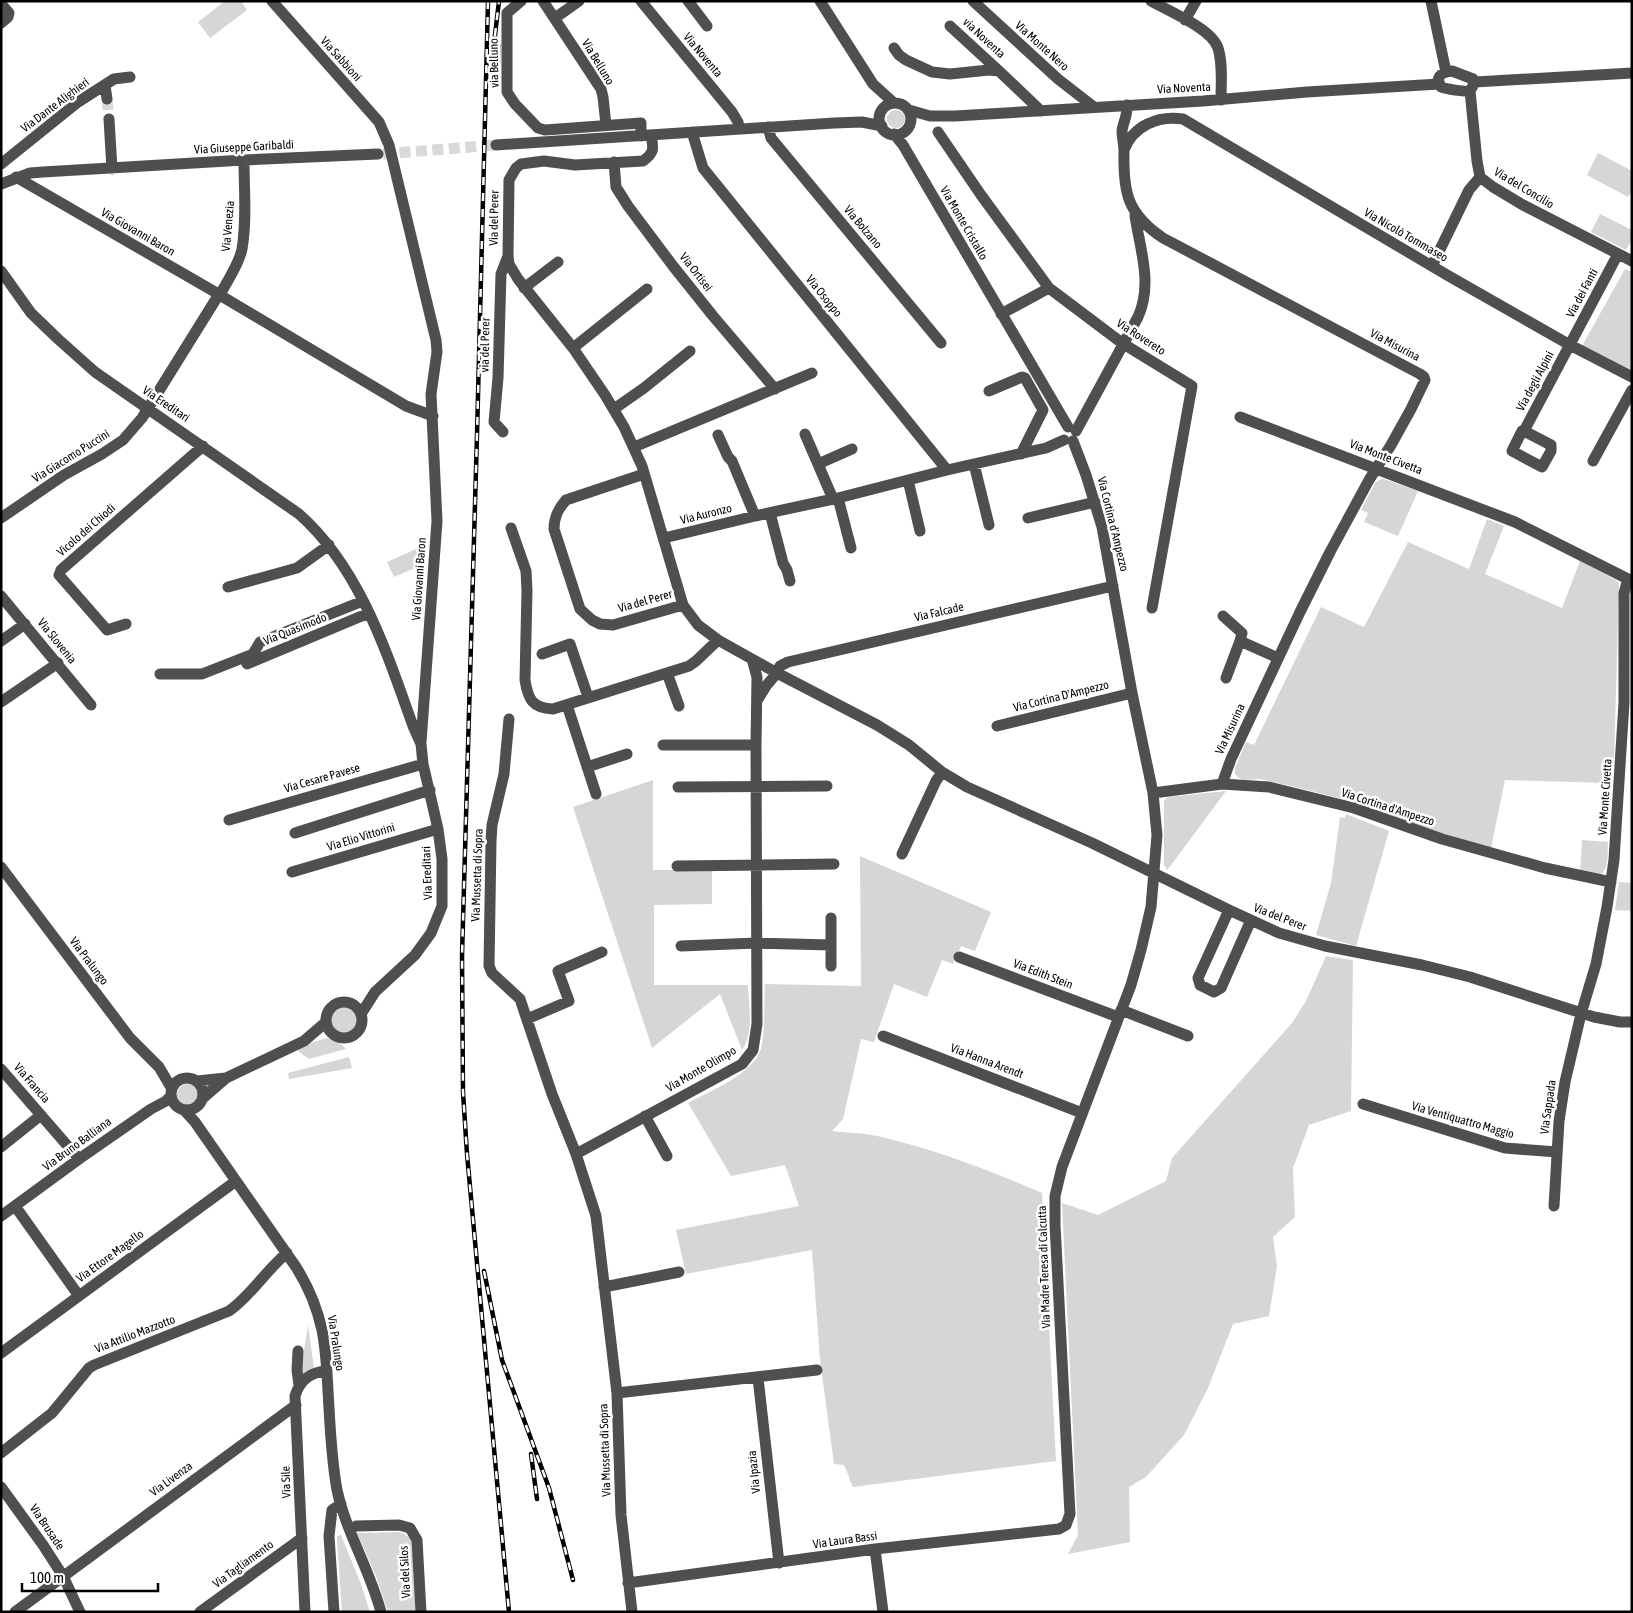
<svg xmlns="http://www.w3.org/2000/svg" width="1633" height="1613" font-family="'Asap Condensed',sans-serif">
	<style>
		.green { fill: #d6d6d6 }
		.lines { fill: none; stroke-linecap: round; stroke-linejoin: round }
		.minor-tunnel { stroke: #d9d9d9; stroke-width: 11; stroke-dasharray: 11 5.5; stroke-linecap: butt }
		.minor { stroke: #4f4f4f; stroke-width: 11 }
		.rail-casing { stroke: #000; stroke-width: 4.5 }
		.rail { stroke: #fff; stroke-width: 2.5; stroke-dasharray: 8; stroke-linecap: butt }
		.labels { text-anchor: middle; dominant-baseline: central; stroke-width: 5; stroke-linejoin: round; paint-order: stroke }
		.street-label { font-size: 12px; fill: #000; stroke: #fff }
	</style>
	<rect width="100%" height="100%" fill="#fff"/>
	<path class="green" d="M225 1H241L247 10 210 38 198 22Z
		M887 119a9 9 0 1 1 18 0a9 9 0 1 1-18 0Z
		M1598 153 1632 171V190L1628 197 1587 175Z
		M1600 214 1632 230V239L1626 250 1591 232Z
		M1625 269 1632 272V372L1582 346Z
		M1381 479H1384L1418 491 1398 536 1364 522 1368 513 1361 510 1375 483Z
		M1487 519 1504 526 1485 574 1562 608 1580 561 1616 580 1619 583 1614 765H1607L1605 783 1505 780 1491 848 1455 838 1351 801 1291 786 1259 779 1244 780 1239 778 1235 774V768L1246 742 1254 745 1321 607 1364 627 1408 542 1469 569Z
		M416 549 422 565 394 577 387 562Z
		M653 780V870H712V904L654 905V985H748C749 1006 754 1033 742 1050L720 994 652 1048 573 807Z
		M1226 791 1172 864 1167 870 1164 865V801L1168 797Z
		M1346 814 1389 831 1356 946 1316 935 1331 883 1340 817 1345 818Z
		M1582 840 1608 842C1607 854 1610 869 1599 876L1580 872Z
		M860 856 991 912 975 951 961 946 953 964 942 960 927 997 894 984 874 1042 861 1039 843 1119 832 1131C848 1133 866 1133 882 1137 937 1150 991 1171 1042 1193L1056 1461 853 1487C849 1480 848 1472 844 1465L834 1464 820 1360 812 1250 686 1274 676 1230 799 1206 785 1165 731 1176 688 1103C710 1091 753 1074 761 1049 765 1033 764 1001 765 984L861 986Z
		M1619 882 1632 883V911L1615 910Z
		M1326 956 1353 960 1351 1111 1309 1125 1293 1168 1295 1217 1273 1237 1277 1266 1269 1316 1233 1324 1208 1388 1184 1435 1146 1477 1129 1487 1130 1542 1068 1554 1078 1535 1062 1203 1098 1215 1166 1181 1172 1158 1292 1023 1306 1001Z
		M330 1020a14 14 0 1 1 28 0a14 14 0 1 1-28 0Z
		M328 1038 341 1044 346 1049 309 1059 299 1052 298 1049 313 1042Z
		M349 1057 352 1068 289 1079 288 1073Z
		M177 1095a11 11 0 1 1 22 0a11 11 0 1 1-22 0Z
		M308 1325 314 1368 303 1373 301 1369Z
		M400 1532 409 1537 412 1543 416 1612H388L376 1576 357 1533Z
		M341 1535 361 1584 370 1612H342L337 1540V1536Z"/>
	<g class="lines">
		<path class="minor-tunnel" d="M107 99 109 119
			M383 154 496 145"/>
		<path class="minor" d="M272 1 379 122 389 145 436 340 437 352 431 394 437 521 421 742
			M521 1 507 13V92L515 104 538 128 545 130 641 123V136
			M543 1 601 89 603 97 606 125
			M641 1 732 112 738 122 739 129
			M688 1 707 26
			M820 1 873 84 894 103
			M973 1 1058 79 1094 107
			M1151 1C1169 11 1212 29 1218 48 1223 64 1221 83 1221 100
			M1431 1 1446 72
			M1 4 9 13 8 17 1 23
			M555 18 579 1
			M1185 20 1196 1
			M950 26 999 71
			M894 48 899 55 906 60 932 72 950 74 989 70 999 71 1041 111
			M1452 71 1473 79 1475 82 1470 91C1465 92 1446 89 1441 87L1438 80C1440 73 1445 72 1452 71Z
			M1475 82 1632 73
			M105 85 107 99
			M1470 91 1477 161 1480 177 1493 187 1523 205 1632 261
			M879 119a16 16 0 1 1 32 0a16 16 0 1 1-32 0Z
			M1127 105C1128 115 1123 122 1122 131 1122 138 1124 144 1124 151 1123 192 1127 214 1163 238L1420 374 1424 377 1425 380 1411 409 1391 445 1369 480 1330 552 1300 612 1231 759 1222 784
			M909 110 930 116H955L1203 101 1307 92 1439 84
			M109 119 112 169
			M768 127 771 138 941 343
			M692 132 703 168 947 470
			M938 132 981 195 1049 288 1122 343 1192 386 1152 608
			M894 134 903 145 1068 427
			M651 136C654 149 654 153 643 161L575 165 544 161 521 164 516 168 509 180 508 256 509 264 518 279 573 348 605 395 624 427 642 466 683 605 698 625 718 640 777 673 877 725 909 745 942 772 967 787 1092 843 1229 910 1279 933 1325 946 1422 965 1470 977 1594 1017 1620 1022H1632
			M496 145 834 123 862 122 882 126
			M1124 150C1133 126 1158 115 1183 119L1447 275 1570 345 1632 377
			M614 162 616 187 628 206 673 266 713 316 775 389
			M1 164 78 102 114 79 130 77
			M16 177 215 292
			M1 184 30 173 43 172 244 160 378 154
			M1432 266 1469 190 1480 177
			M1 271 31 313 58 339 95 372 299 514C360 568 386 651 413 726L421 744 423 764 438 829 442 859V906L431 933 415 955 375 992 361 1014
			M524 288 558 262
			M222 291C229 278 239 264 242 249 247 220 244 189 244 160
			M223 297 406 406 433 416
			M1001 314 1049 288
			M573 348 647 289
			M989 391 1022 377 1025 378 1043 410 1021 454
			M614 409 644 388 690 351
			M1240 417 1515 522 1628 579 1624 593V703L1614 860 1607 907 1596 964 1581 1014 1565 1082 1559 1121 1554 1206
			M1076 431 1138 317C1153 284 1140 249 1135 216
			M1524 431H1522L1512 451 1542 467 1551 451V445L1524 431 1618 254
			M503 432 494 422 498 378 501 274 508 256
			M805 434 833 499
			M718 435 728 457 732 461 755 516
			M634 447 812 373
			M1593 461 1632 390
			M818 464 852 449
			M974 464 989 525
			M644 474 566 500C558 509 554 517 554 529L580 609 592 620 600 624 613 625 683 605
			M908 480 920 531
			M838 498 851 548
			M770 513 783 563 787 570 790 581
			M1 518 64 475 102 454 123 440 142 418 216 299
			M1028 518 1095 502
			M511 528 526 571 527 591 525 680C528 699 532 708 553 709L689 666 696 661 718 640
			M664 538 755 516 838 498 947 470 1046 448 1064 440
			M228 587 297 568 329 545
			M1 596 91 705
			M1223 616 1242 633 1240 641 1278 658
			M126 624 107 630 59 575 61 570 203 446
			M1 641 25 624
			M542 654 570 644 588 697
			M247 664 369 613
			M667 673 679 706
			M160 674H202L253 654 260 642 363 601
			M1226 678 1240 641
			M758 699 766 686 777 673 780 666 788 662 1113 586
			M1 702 58 663
			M567 705 596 794
			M509 719 504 774 492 825 491 841 489 966 492 973 520 999 552 1094 576 1154 596 1216 617 1393 621 1515 632 1612
			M997 726 1132 693
			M663 745H756
			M587 767 627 754
			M678 787 827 786
			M1153 793 1222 784 1269 787 1354 808 1442 839 1545 868 1611 882
			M229 820 423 764
			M295 833 430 790
			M902 854 936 781 942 772
			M677 866 834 864
			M1 867 130 1038 159 1067 172 1089
			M292 872 438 829
			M1229 910 1198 978 1200 985 1214 992 1221 988 1251 920
			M681 946 757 943 831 945
			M959 957 1118 1017
			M831 966V918
			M326 1020a18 18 0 1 1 36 0a18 18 0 1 1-36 0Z
			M1121 1010 1188 1036
			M527 1019 569 1001 558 971 602 952
			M883 1036 1082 1113
			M1 1069 79 1159
			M171 1094a16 16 0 1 1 32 0a16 16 0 1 1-32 0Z
			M197 1081 226 1078
			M203 1098 226 1078 304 1041 326 1022
			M1363 1104 1505 1148 1557 1152
			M185 1111 195 1122 296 1267C308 1286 317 1307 322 1330 326 1350 327 1371 328 1391 330 1424 331 1457 337 1490 346 1532 370 1570 381 1612
			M645 1116 667 1156
			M1 1147 41 1115
			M576 1154 742 1064 753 1050 757 1024 756 745 757 677 752 659
			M15 1206 79 1296
			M1 1216 79 1159 151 1109 166 1101 171 1096
			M604 1287 679 1272
			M298 1351 297 1370 299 1385
			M1 1353 236 1181
			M758 1378 779 1563
			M617 1393 817 1370
			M1 1453 52 1413 89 1368 94 1365 229 1311C251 1296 266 1270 287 1253
			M1 1487 43 1545 63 1576 80 1612
			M356 1526 399 1525 410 1528 417 1540 421 1612
			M875 1549 883 1612
			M628 1583 875 1549 1059 1529 1066 1525 1070 1514 1055 1225V1196L1062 1167 1131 985 1141 950 1151 907 1157 835 1153 793 1132 693 1102 527 1086 475 1073 441
			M15 1612 296 1405
			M200 1612 302 1538
			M305 1612 295 1396C300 1380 310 1372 327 1371
			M334 1612 329 1536 332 1510 341 1504"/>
		<g class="rail-casing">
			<path id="rail" d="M488 1 477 435 462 956 463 1092 467 1154 509 1612
				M493 52 499 1
				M498 64V44
				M484 1271 502 1360 549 1488 573 1580
				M531 1454 537 1499"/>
		</g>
		<use href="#rail" class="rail"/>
	</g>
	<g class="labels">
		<g class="street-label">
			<text transform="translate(984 38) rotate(43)">via Noventa</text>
			<text transform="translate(1042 46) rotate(42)">Via Monte Nero</text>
			<text transform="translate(703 55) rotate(50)">Via Noventa</text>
			<text transform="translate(341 59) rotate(48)">Via Sabbioni</text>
			<text transform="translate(598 62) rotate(59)">Via Belluno</text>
			<text transform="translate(494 63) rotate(-91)">via Belluno</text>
			<text transform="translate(1184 88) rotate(-3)">Via Noventa</text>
			<text transform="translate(55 105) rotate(-37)">Via Dante Alighieri</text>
			<text transform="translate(244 147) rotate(-3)">Via Giuseppe Garibaldi</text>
			<text transform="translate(1524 188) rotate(31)">Via del Concilio</text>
			<text transform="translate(494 218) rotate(-89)">Via del Perer</text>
			<text transform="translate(964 223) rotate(60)">Via Monte Cristallo</text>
			<text transform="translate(228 226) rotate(-85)">Via Venezia</text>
			<text transform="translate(863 227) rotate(50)">Via Bolzano</text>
			<text transform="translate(138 232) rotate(30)">Via Giovanni Baron</text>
			<text transform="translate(1406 235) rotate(30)">Via Nicolò Tommaseo</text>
			<text transform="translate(696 272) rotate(52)">Via Ortisei</text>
			<text transform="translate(1582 293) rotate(-62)">Via dei Fanti</text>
			<text transform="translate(824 296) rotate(51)">Via Osoppo</text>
			<text transform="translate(1141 337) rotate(33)">Via Rovereto</text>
			<text transform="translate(485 345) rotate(-89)">via del Perer</text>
			<text transform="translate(1395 345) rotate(28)">Via Misurina</text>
			<text transform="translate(1535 381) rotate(-62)">Via degli Alpini</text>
			<text transform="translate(166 404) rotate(34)">Via Ereditari</text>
			<text transform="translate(71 456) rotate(-32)">Via Giacomo Puccini</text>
			<text transform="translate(1386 457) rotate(21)">Via Monte Civetta</text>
			<text transform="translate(706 514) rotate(-14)">Via Auronzo</text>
			<text transform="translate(1113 524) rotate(76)">Via Cortina d'Ampezzo</text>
			<text transform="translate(86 530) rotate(-41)">Vicolo dei Chiodi</text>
			<text transform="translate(419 579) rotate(-86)">Via Giovanni Baron</text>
			<text transform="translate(645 601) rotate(-16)">Via del Perer</text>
			<text transform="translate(939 612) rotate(-13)">Via Falcade</text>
			<text transform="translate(295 629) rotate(-22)">Via Quasimodo</text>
			<text transform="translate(57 641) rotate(51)">Via Slovenia</text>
			<text transform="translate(1061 696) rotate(-14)">Via Cortina D'Ampezzo</text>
			<text transform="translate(1230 729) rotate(-65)">Via Misurina</text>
			<text transform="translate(322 778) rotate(-16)">Via Cesare Pavese</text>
			<text transform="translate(1605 797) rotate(-86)">Via Monte Civetta</text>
			<text transform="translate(1388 807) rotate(18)">Via Cortina d'Ampezzo</text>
			<text transform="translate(361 837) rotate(-17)">Via Elio Vittorini</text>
			<text transform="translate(427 873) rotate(-92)">Via Ereditari</text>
			<text transform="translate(477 875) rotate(-88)">Via Mussetta di Sopra</text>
			<text transform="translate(1280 917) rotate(21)">Via del Perer</text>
			<text transform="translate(89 961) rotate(53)">Via Pralungo</text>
			<text transform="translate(1043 974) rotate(21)">Via Edith Stein</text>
			<text transform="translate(987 1061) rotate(21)">Via Hanna Arendt</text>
			<text transform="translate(701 1069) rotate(-30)">Via Monte Olimpo</text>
			<text transform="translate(32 1083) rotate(49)">Via Francia</text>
			<text transform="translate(1548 1107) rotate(-82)">Via Sappada</text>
			<text transform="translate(1463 1120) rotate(16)">Via Ventiquattro Maggio</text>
			<text transform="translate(77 1144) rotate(-36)">Via Bruno Balliana</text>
			<text transform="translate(110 1256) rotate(-36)">Via Ettore Magello</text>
			<text transform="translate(1044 1267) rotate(-92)">Via Madre Teresa di Calcutta</text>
			<text transform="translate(135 1334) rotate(-21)">Via Attilio Mazzotto</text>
			<text transform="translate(336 1343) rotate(81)">Via Pralungo</text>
			<text transform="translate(605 1450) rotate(-92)">Via Mussetta di Sopra</text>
			<text transform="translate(754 1472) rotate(-96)">Via Ipazia</text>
			<text transform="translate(171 1479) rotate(-36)">Via Livenza</text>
			<text transform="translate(286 1482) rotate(-92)">Via Sile</text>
			<text transform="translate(47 1527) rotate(56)">Via Brusade</text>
			<text transform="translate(845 1540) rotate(-8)">Via Laura Bassi</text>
			<text transform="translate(243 1564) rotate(-36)">Via Tagliamento</text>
			<text transform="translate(405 1572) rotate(-93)">Via del Silos</text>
		</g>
	</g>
	<rect width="1633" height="1613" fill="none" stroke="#000000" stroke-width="5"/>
	<path d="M22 1583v8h136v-8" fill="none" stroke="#000000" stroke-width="2.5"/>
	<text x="30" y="1583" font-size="15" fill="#000000" stroke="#ffffff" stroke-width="4" paint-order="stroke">100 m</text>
</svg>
